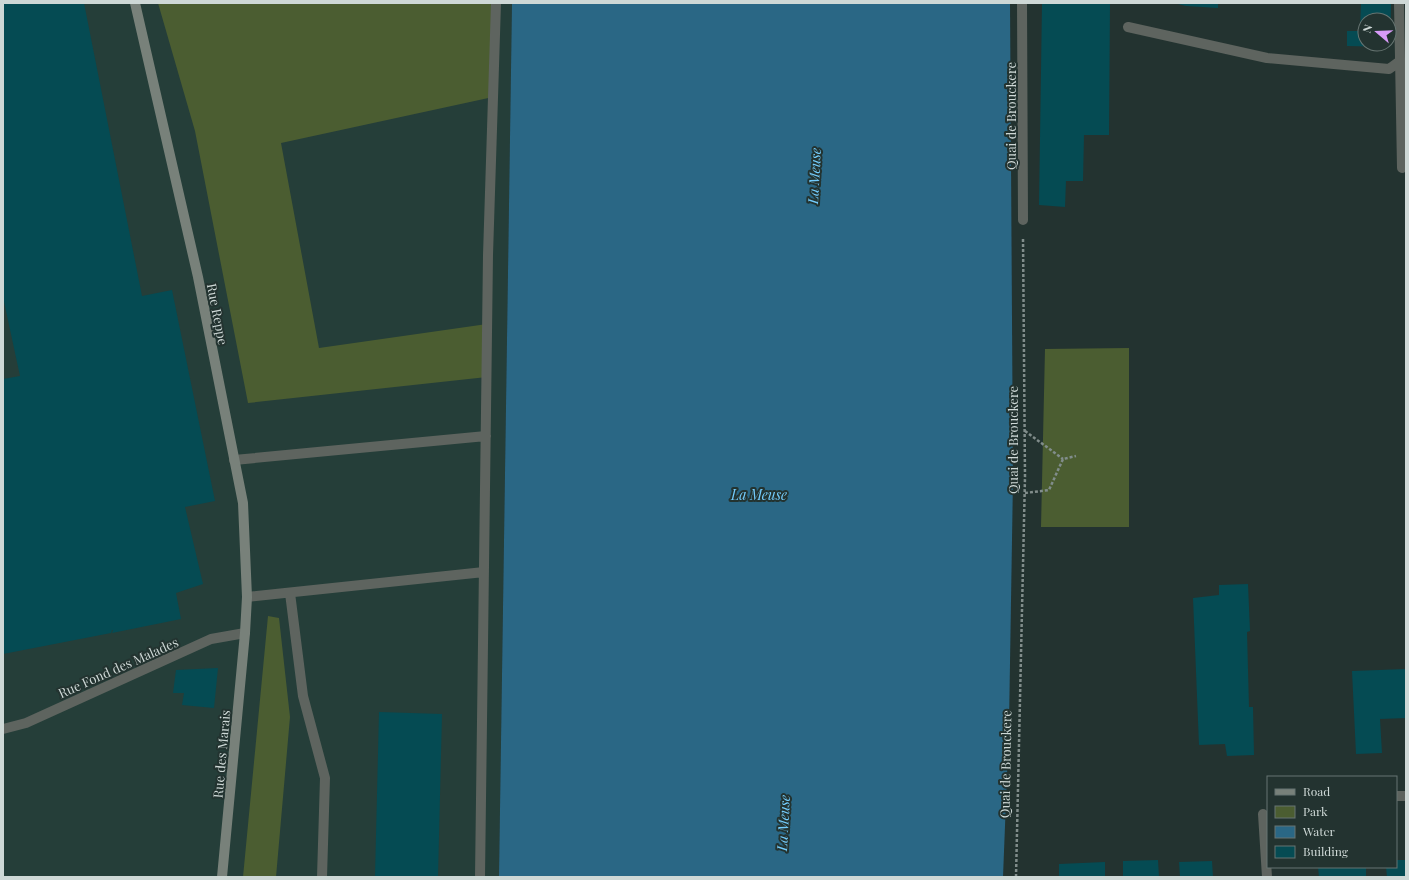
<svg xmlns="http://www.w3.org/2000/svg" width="1409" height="880" font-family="'Playfair Display',serif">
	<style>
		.built { fill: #253e39 }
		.green { fill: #4b5d31 }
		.water { fill: #2a6785 }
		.building { fill: #054b53; fill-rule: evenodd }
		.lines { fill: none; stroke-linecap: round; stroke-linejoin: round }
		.path { stroke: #818d8b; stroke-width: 2.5; stroke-dasharray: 3 2; stroke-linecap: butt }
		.service { stroke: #5e645f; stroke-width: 10 }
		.minor { stroke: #5e645f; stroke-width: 10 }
		.secondary { stroke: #78817a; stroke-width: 10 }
		.labels { text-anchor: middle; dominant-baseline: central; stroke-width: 4; stroke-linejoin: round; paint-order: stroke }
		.street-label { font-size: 13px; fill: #ced8d6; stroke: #233330 }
		.water-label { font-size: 14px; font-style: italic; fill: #73ccfc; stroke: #233330 }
	</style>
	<rect width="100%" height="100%" fill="#233330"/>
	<path class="built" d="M3 3H512L499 877H3Z"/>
	<path class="green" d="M158 3H496L493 97 281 143 319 348 487 324V377L248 403 195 131Z
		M1129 348V527H1041L1045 349Z
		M268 616 279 618 290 717 276 877H243Z"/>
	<path class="water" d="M512 3H1010L1013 478 1009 724 1003 877H499Z"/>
	<path class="building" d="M3 3H84L142 296 172 290 215 501 185 507 203 584 176 593 181 619 112 633 113 630H112L111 633 3 654V379L20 376 3 297Z
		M1042 3H1110L1109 135H1084L1083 181H1066L1065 207 1039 205Z
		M1174 3H1218V8L1186 6Z
		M1361 3H1391L1390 47 1347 46V31H1360ZM1365 20H1389V44H1365Z
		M1248 584 1250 631 1247 632 1249 707H1253L1254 755 1227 756 1225 744 1199 745 1193 598 1219 595V585Z
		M218 668 214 708 182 705 184 693H173L176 670Z
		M1406 669V718L1380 719 1382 753 1356 754 1352 671Z
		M379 712 442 714 438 877H375Z
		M1158 860 1159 877H1123V861Z
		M1396 860H1406V877H1387L1386 867H1396Z
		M1212 861 1213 877H1180L1179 862Z
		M1105 862V877H1059V864Z
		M1318 867H1366V877H1319Z"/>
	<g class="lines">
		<path class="path" d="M1025 431 1063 459
			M1025 493 1049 490 1063 459 1076 456
			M1016 877 1025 477 1023 237"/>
		<path class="service" d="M234 460 486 436
			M290 593 303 696 325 778 322 877
			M247 597 484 572
			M1396 796H1406
			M480 877 488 255 496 3"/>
		<path class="minor" d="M1022 3 1023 220
			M1399 3 1402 168
			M1128 27 1267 58 1389 69 1400 61
			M3 729 26 723 211 639 245 633
			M1263 814 1267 877"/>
		<path class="secondary" d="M135 3 198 277 243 503 247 597 245 633 222 877"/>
	</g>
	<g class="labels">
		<g class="street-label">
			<text transform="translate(1010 116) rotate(-90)">Quai de Brouckere</text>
			<text transform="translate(218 314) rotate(79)">Rue Reppe</text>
			<text transform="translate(1012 440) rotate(-90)">Quai de Brouckere</text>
			<text transform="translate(118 667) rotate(-24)">Rue Fond des Malades</text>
			<text transform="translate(221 754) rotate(-85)">Rue des Marais</text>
			<text transform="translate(1005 764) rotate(-89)">Quai de Brouckere</text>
		</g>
		<g class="water-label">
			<text transform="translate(814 176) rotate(-87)">La Meuse</text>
			<text x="759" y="494">La Meuse</text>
			<text transform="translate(783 823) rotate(-87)">La Meuse</text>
		</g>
	</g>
	<rect width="1409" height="880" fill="none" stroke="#ced8d6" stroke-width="8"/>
	<rect x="1267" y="776" width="130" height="92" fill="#233330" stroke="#677572"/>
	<rect x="1275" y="789" width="20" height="6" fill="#78817a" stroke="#677572"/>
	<text x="1303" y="796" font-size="12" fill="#ced8d6">Road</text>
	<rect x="1275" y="806" width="20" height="12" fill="#4b5d31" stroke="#677572"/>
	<text x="1303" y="816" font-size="12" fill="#ced8d6">Park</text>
	<rect x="1275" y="826" width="20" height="12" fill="#2a6785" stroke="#677572"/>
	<text x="1303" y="836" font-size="12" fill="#ced8d6">Water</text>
	<rect x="1275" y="846" width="20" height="12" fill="#054b53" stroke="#677572"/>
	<text x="1303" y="856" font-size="12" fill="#ced8d6">Building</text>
	<g transform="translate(1377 32) rotate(289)"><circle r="19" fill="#233330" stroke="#677572"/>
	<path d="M0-3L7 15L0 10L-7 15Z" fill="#d89bf8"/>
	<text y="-6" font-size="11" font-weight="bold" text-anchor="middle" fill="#ced8d6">N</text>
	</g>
</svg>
